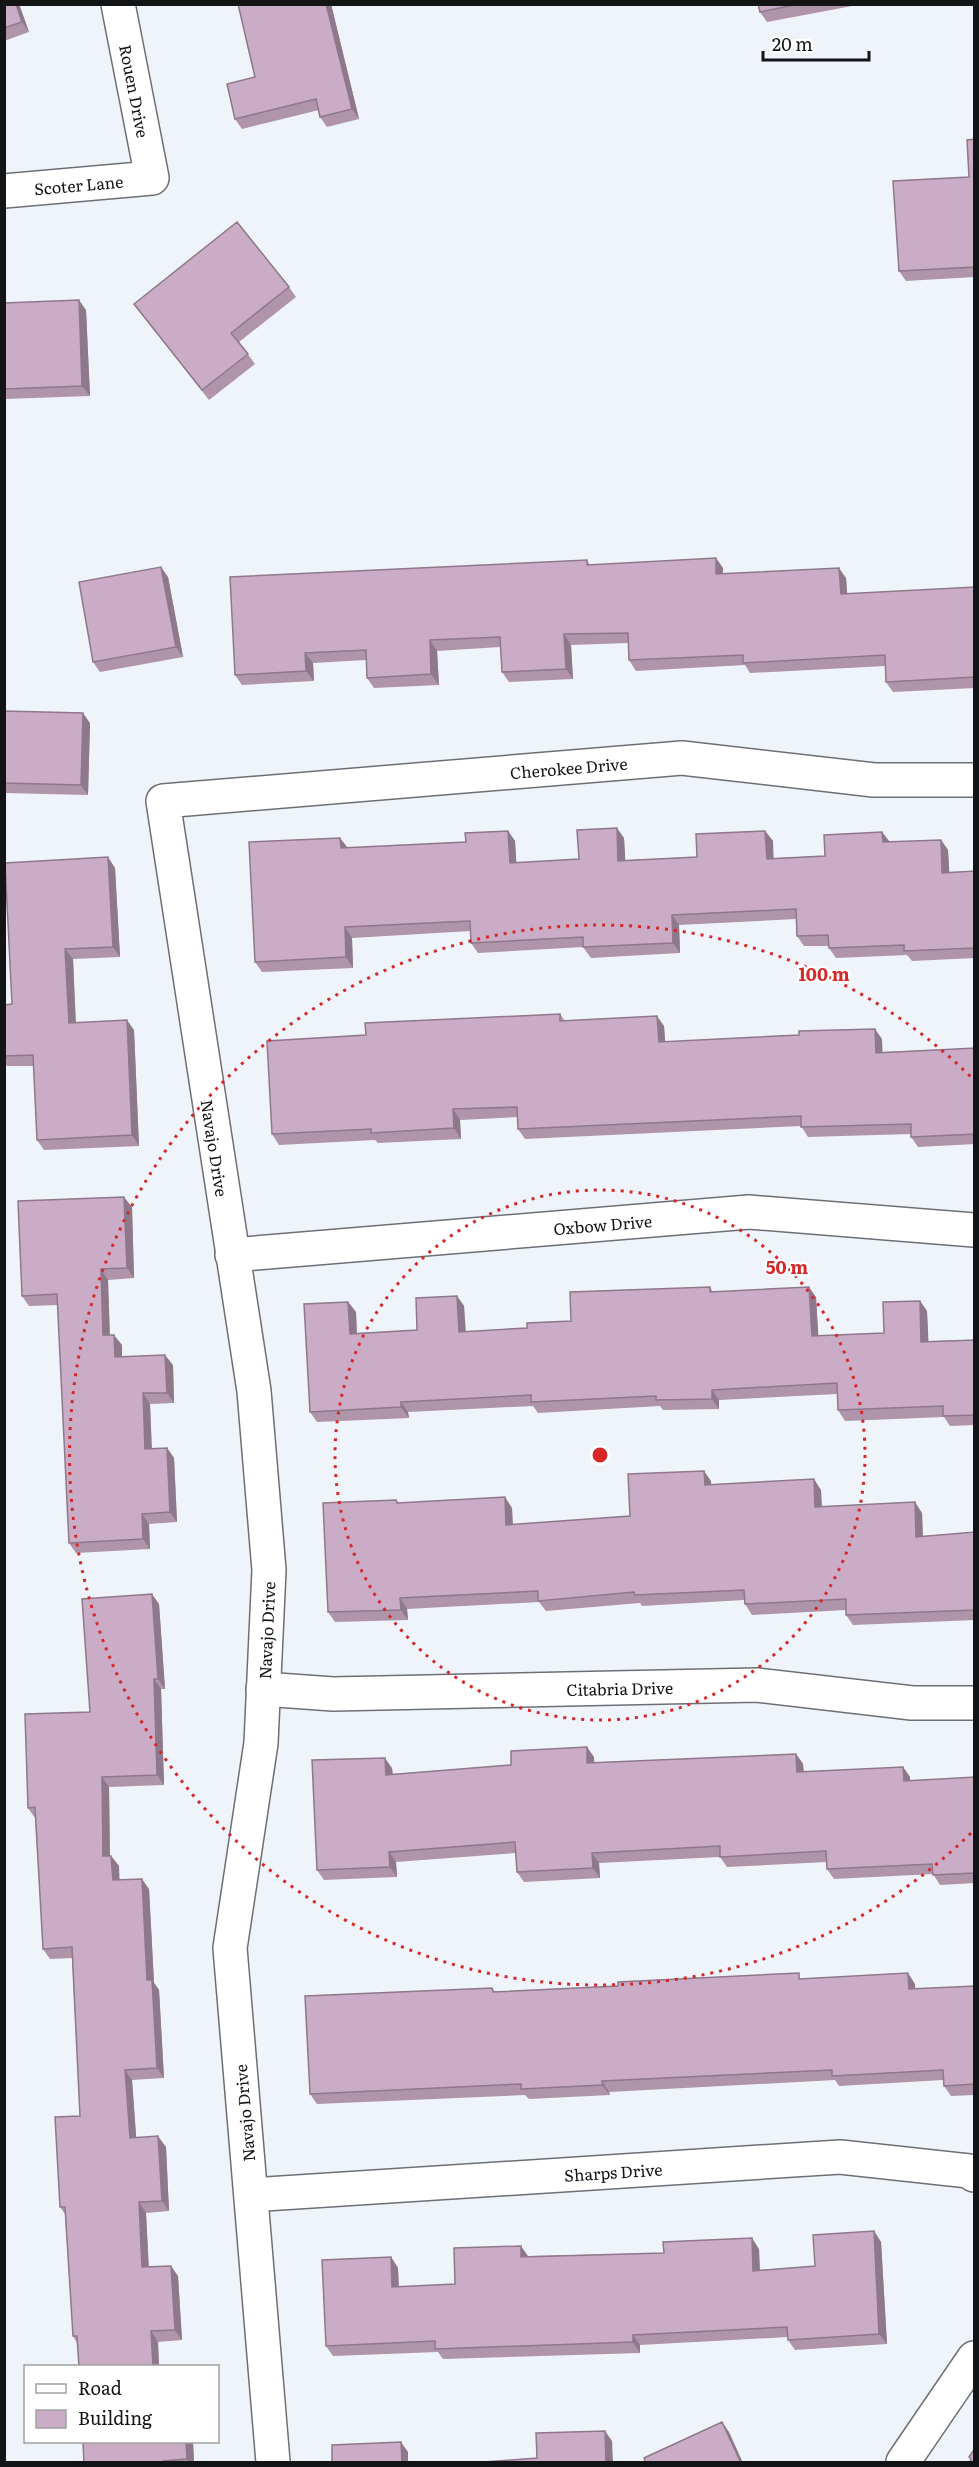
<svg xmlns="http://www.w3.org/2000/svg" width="979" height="2467" font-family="Literata,serif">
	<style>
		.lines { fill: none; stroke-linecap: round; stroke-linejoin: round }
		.street-casing { stroke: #6c6f75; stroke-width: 36 }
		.street { stroke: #fff; stroke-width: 33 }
		.wall { fill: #af94aa }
		.shaded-wall { fill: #8e788b }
		.building { fill: #cbacc6; stroke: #8e788b; stroke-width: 1.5 }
		.ring { fill: none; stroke: #d62828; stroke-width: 3; stroke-dasharray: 3 6 }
		.labels { text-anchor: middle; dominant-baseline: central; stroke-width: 4.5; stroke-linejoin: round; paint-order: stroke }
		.street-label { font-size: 16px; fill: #121416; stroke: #fff }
		.centre { fill: #d62828; stroke: #fff; stroke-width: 3 }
		.ring-label { font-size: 18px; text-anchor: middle; font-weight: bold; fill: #d62828; stroke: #fff; stroke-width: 4.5; stroke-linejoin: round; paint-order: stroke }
	</style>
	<rect width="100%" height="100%" fill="#eff4fb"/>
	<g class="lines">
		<g class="street-casing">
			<g id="street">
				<path id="s1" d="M4 191 152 178 118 4"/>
				<path id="s2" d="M232 1255 749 1212 974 1230"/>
				<path id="s3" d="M263 1689 333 1694 757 1685 912 1703H974"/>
				<path id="s4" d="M251 2195 840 2157 969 2171 974 2175"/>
				<path id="s5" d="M273 2462 230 1948 261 1743 269 1570 254 1391 163 801 682 758 874 780H974"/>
				<path d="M903 2462 974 2358"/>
			</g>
		</g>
		<use href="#street" class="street"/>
	</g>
	<path class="wall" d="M4 4H19L29 32 4 41Z
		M238 4H331L359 119 327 127 320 117 319 110 242 129 235 119 255 77Z
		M758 4H863L767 22 760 12Z
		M975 139V277L906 281 899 271 969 177Z
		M289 287 296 297 239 342 255 364 209 400 134 304Z
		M4 303 86 310 90 396 4 399Z
		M587 560 590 565 723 568V574L846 578 847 594 975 587V688L893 692 886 682 885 666 750 673 745 665 636 671 629 660 628 643 571 645 573 679 509 682 502 672 500 647 437 651 439 685 374 688 367 678 366 660 313 663 314 681 242 685 235 675Z
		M168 577 183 657 100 672 93 662Z
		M4 711 90 723 88 795 4 793Z
		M508 831 515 841 516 863 579 859 624 838 625 860 697 857 765 831 773 841V858L825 856 882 832 889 842 941 840 948 850 949 872 975 871V958L912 961 907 955 836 958 829 948V946H804L797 936 796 919 679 925 680 953 591 958 583 947 478 953 471 943V931L352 938 353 968 262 972 255 962 348 848 466 842Z
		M115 868 120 957 73 959 76 1022 134 1030 139 1146 44 1150 37 1140 34 1066H7L4 1062V1005L12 1004Z
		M560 1014 565 1021 664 1026 665 1042 882 1039V1052L975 1048V1144L918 1147 911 1137V1134L808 1137 801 1126 525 1139 518 1129V1117L460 1120 461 1139 378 1143 375 1140 279 1145 272 1134 366 1035Z
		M132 1207 134 1278 108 1280 110 1335 122 1345V1357L173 1365 174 1403 150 1404 152 1449 167 1448 174 1458 177 1522 149 1524 150 1549 76 1553 69 1543 58 1305 29 1306 22 1296Z
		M710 1287 713 1292 816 1297 818 1336 884 1333 920 1301 927 1311 928 1341 975 1340V1425L950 1426 944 1417 845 1421 838 1410 837 1394 719 1400V1409L663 1410 660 1406 538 1413 533 1406 408 1412 409 1418 317 1422 310 1412 348 1302 356 1312 357 1333 417 1330 457 1296 464 1306 466 1332 527 1328 571 1321Z
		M711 1481V1485L821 1490 822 1507 922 1513 923 1536 975 1532V1620L853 1625 846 1615V1610L752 1615 745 1604 744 1600 642 1606 640 1603 546 1611 539 1602 407 1609 408 1620 335 1622 328 1612 396 1500 399 1503 512 1508 513 1525 630 1516Z
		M159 1604 165 1689H161L164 1785 109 1787 110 1856H111L119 1866V1880L149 1889 154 1983 159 1990 164 2078 132 2080 136 2138 166 2147 169 2211 146 2213 149 2267 178 2276 182 2340 158 2342 159 2367H79L77 2343 73 2336 65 2214 60 2207 80 2116 72 1958 50 1959 43 1949 35 1818 28 1808Z
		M796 1754 803 1764 804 1772 903 1767 910 1777V1781L975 1777V1883L940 1885 933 1874 834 1879 827 1869V1862L727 1867 720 1857 599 1863 600 1878 524 1882 517 1872 516 1853 396 1862 397 1877 324 1880 317 1870 392 1768 393 1774 511 1765 594 1757V1763Z
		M803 1979 915 1984V1989L975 1986V2095L951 2096 944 2086 943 2080 839 2086 835 2080 609 2092 610 2095 529 2099 525 2095 317 2104 310 2094 492 1988 495 1992Z
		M874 2231 881 2242 887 2344 795 2350 788 2340V2337L640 2345V2353L443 2359 438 2352 333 2356 326 2346 391 2257 398 2268 399 2287 455 2284 528 2256 664 2253 759 2249 760 2270 815 2266Z
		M193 2442 194 2463H84Z"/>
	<path class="shaded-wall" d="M16 4H19L29 32 22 22Z
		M326 4H331L359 119 352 109Z
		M79 300 86 310 90 396 82 386Z
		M716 558 723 568V584L716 574Z
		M161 567 168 577 183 657 176 647Z
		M839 568 846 578 848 604 841 594Z
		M564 634 571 645 573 679 566 669Z
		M430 640 437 651 439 685 431 674Z
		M305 653 313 663 314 681 306 671Z
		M83 713 90 723 88 795 81 785Z
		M617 828 624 838 626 871 618 861Z
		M508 831 515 841 517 873 510 863Z
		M765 831 773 841 774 869 767 859Z
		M882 832 890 842H883Z
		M340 838 348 848H341Z
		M941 840 948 850 950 883 942 873Z
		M108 857 115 868 120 957 113 947Z
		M672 915 679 925 680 953 673 943Z
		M345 927 352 938 353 968 346 957Z
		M65 949 73 959 76 1033 69 1023Z
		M657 1016 664 1026 666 1053 659 1042Z
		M127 1020 134 1030 139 1146 132 1135Z
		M875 1029 882 1039 883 1063 876 1053Z
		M453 1109 460 1120 461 1139 454 1128Z
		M124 1197 132 1207 134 1278 127 1268Z
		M101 1269 108 1280 110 1345 103 1335Z
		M809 1287 816 1297 819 1346 812 1336Z
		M457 1296 464 1306 466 1342 459 1332Z
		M920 1301 927 1311 929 1352 921 1342Z
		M348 1302 356 1312 357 1344 350 1334Z
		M114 1335 122 1345V1367L115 1357Z
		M165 1355 173 1365 174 1403 167 1393Z
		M712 1390 719 1400V1409L712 1399Z
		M143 1393 150 1404 152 1459 145 1449Z
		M401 1402 408 1412 409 1418 401 1407Z
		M167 1448 174 1458 177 1522 170 1512Z
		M704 1471 711 1481 712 1495 705 1485Z
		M814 1479 821 1490 822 1517 815 1507Z
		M505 1497 512 1508 513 1535 506 1525Z
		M915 1502 922 1513 923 1547 916 1537Z
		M142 1514 149 1524 150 1549 143 1539Z
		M152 1594 159 1604 165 1689 158 1679Z
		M400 1598 407 1609 408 1620 401 1610Z
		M154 1679 161 1689 164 1785 157 1775Z
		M587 1747 594 1757 595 1773 587 1763Z
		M796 1754 803 1764 804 1783 797 1772Z
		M385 1758 392 1768 393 1785 386 1775Z
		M903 1767 910 1777 911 1791 904 1781Z
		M102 1777 109 1787 110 1866 103 1856Z
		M389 1852 396 1862 397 1877 390 1867Z
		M592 1853 599 1863 600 1878 593 1868Z
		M111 1856 119 1866 120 1890 113 1880Z
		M142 1879 149 1889 154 1983 159 1990 164 2078 157 2068 147 1980Z
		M908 1973 915 1984 916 1999 909 1989Z
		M125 2070 132 2080 137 2148 130 2138Z
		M602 2081 609 2092 610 2095 602 2085Z
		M158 2136 166 2147 169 2211 162 2201Z
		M139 2202 146 2213 149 2278 142 2267Z
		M874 2231 881 2242 887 2344 879 2334Z
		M752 2238 759 2249 760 2281 753 2271Z
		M521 2246 528 2256 521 2257Z
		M391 2257 398 2268 399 2297 392 2287Z
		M171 2266 178 2276 182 2340 175 2330Z
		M151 2331 158 2342 159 2367H153Z
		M633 2335 640 2345V2353L633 2342Z
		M722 2422 729 2432 743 2463H741Z
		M605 2431 612 2441 613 2463H606Z
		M186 2442H193L194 2463H189L187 2459Z
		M401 2442 408 2452V2463H402Z"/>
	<path class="building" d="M4 4H16L22 22 4 28Z
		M238 4H326L352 109 320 117 316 99 235 119 227 84 255 77Z
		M758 4H799L760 12Z
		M975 139V267L899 271 893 181 969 177 967 140Z
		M237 222 289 287 231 333 248 354 202 390 134 304Z
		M79 300 82 386 4 389V303Z
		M716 558V574L839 568 841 594 975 587V677L886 682 885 655 743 663V655L629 660 628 633 564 634 566 669 502 672 500 637 430 640 431 674 367 678 366 650 305 653 306 671 235 675 230 577 587 560V565Z
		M161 567 176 647 93 662 79 582Z
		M4 711 83 713 81 785 4 783Z
		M617 828 618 861 697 857 696 834 765 831 767 859 825 856 824 835 882 832 883 842 941 840 942 873 975 871V948L904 951V945L829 948 828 935 797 936 796 909 672 915 673 943 583 947V937L471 943 470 921 345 927 346 957 255 962 249 842 340 838 341 848 466 842 465 833 508 831 510 863 579 859 577 830Z
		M108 857 113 947 65 949 69 1023 127 1020 132 1135 37 1140 33 1055 4 1056V1005L12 1004 5 863Z
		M560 1014V1021L657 1016 659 1042 799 1035V1031L875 1029 876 1053 975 1048V1134L911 1137V1124L801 1127V1116L518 1129 517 1107 453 1109 454 1128 371 1133V1129L272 1134 267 1041 366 1035 365 1023Z
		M124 1197 127 1268 101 1269 103 1335H114L115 1357 165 1355 167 1393H143L145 1449 167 1448 170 1512 142 1514 143 1539 69 1543 57 1294 22 1296 18 1201Z
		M710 1287V1292L809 1287 812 1336 884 1333 883 1302 920 1301 921 1342 975 1340V1415L943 1416V1406L838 1410 837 1383 712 1390V1399L656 1400V1396L531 1402V1395L401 1402V1407L310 1412 304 1304 348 1302 350 1334 417 1330 416 1298 457 1296 459 1332 527 1328V1323L571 1321 570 1292Z
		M704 1471 705 1485 814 1479 815 1507 915 1502 916 1537 975 1532V1610L846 1615V1599L745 1604 744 1590 635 1595 634 1592 538 1601V1591L400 1598 401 1610 328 1612 323 1503 396 1500 397 1503 505 1497 506 1525 630 1516 628 1474Z
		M152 1594 158 1679H154L157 1775 102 1777 103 1856H111L113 1880 142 1879 147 1980H152L157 2068 125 2070 130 2138 158 2136 162 2201 139 2202 142 2267 171 2266 175 2330 151 2331 153 2367H79L77 2336H73L65 2207H60L55 2117 80 2116 72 1947 43 1949 35 1807 28 1808 25 1714 90 1712 82 1599Z
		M587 1747V1763L796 1754 797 1772 903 1767 904 1781 975 1777V1873L933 1875 932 1864 827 1869 826 1851 720 1857V1846L592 1853 593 1868 517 1872 515 1842 389 1852 390 1867 317 1870 312 1760 385 1758 386 1775 511 1765V1751Z
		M799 1973V1979L908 1973 909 1989 975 1986V2084L944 2086 943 2070 832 2076V2070L602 2081V2085L521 2089V2084L310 2094 305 1996 492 1988 493 1992 618 1986V1982Z
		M874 2231 879 2334 788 2340 787 2327 633 2335V2342L435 2349V2341L326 2346 322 2260 391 2257 392 2287 455 2284 454 2248 521 2246V2257L664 2253 663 2242 752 2238 753 2271 815 2266 813 2235Z
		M722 2422 741 2463H646L644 2458Z
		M605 2431 606 2463H470L537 2458 536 2433Z
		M83 2442H186L187 2459 163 2461V2463H84Z
		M401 2442 402 2463H332V2445Z
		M975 2448V2463H969L971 2459 969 2457Z"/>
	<g class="ring">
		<circle cx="600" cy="1455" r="265"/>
		<path d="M971 1833A530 530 0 1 1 971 1077"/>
	</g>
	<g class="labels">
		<g class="street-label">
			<text transform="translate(135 91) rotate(79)">Rouen Drive</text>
			<text stroke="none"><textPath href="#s1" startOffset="75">Scoter Lane</textPath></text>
			<text stroke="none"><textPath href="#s5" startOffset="2080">Cherokee Drive</textPath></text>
			<text transform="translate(215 1148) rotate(81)">Navajo Drive</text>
			<text stroke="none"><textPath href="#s2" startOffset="372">Oxbow Drive</textPath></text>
			<text stroke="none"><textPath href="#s5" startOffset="836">Navajo Drive</textPath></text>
			<text stroke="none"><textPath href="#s3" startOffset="357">Citabria Drive</textPath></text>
			<text transform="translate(244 2113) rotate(-95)">Navajo Drive</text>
			<text stroke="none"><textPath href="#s4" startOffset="363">Sharps Drive</textPath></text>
		</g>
	</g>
	<circle cx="600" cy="1455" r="9" class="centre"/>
	<g class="ring-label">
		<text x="824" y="981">100 m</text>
		<text x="787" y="1274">50 m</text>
	</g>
	<rect width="979" height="2467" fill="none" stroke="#121416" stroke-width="12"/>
	<rect x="24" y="2365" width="195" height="78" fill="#ffffff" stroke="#a0a1a2" stroke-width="1.5"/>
	<rect x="36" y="2384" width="30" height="9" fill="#ffffff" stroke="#a0a1a2" stroke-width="1.5"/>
	<text x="78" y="2395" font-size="18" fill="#121416">Road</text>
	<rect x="36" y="2410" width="30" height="18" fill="#cbacc6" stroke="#a0a1a2" stroke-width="1.5"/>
	<text x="78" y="2425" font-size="18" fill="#121416">Building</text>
	<path d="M763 51v9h106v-9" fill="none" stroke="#121416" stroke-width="3"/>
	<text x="772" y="51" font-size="18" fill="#121416" stroke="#ffffff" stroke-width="4.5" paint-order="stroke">20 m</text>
</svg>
